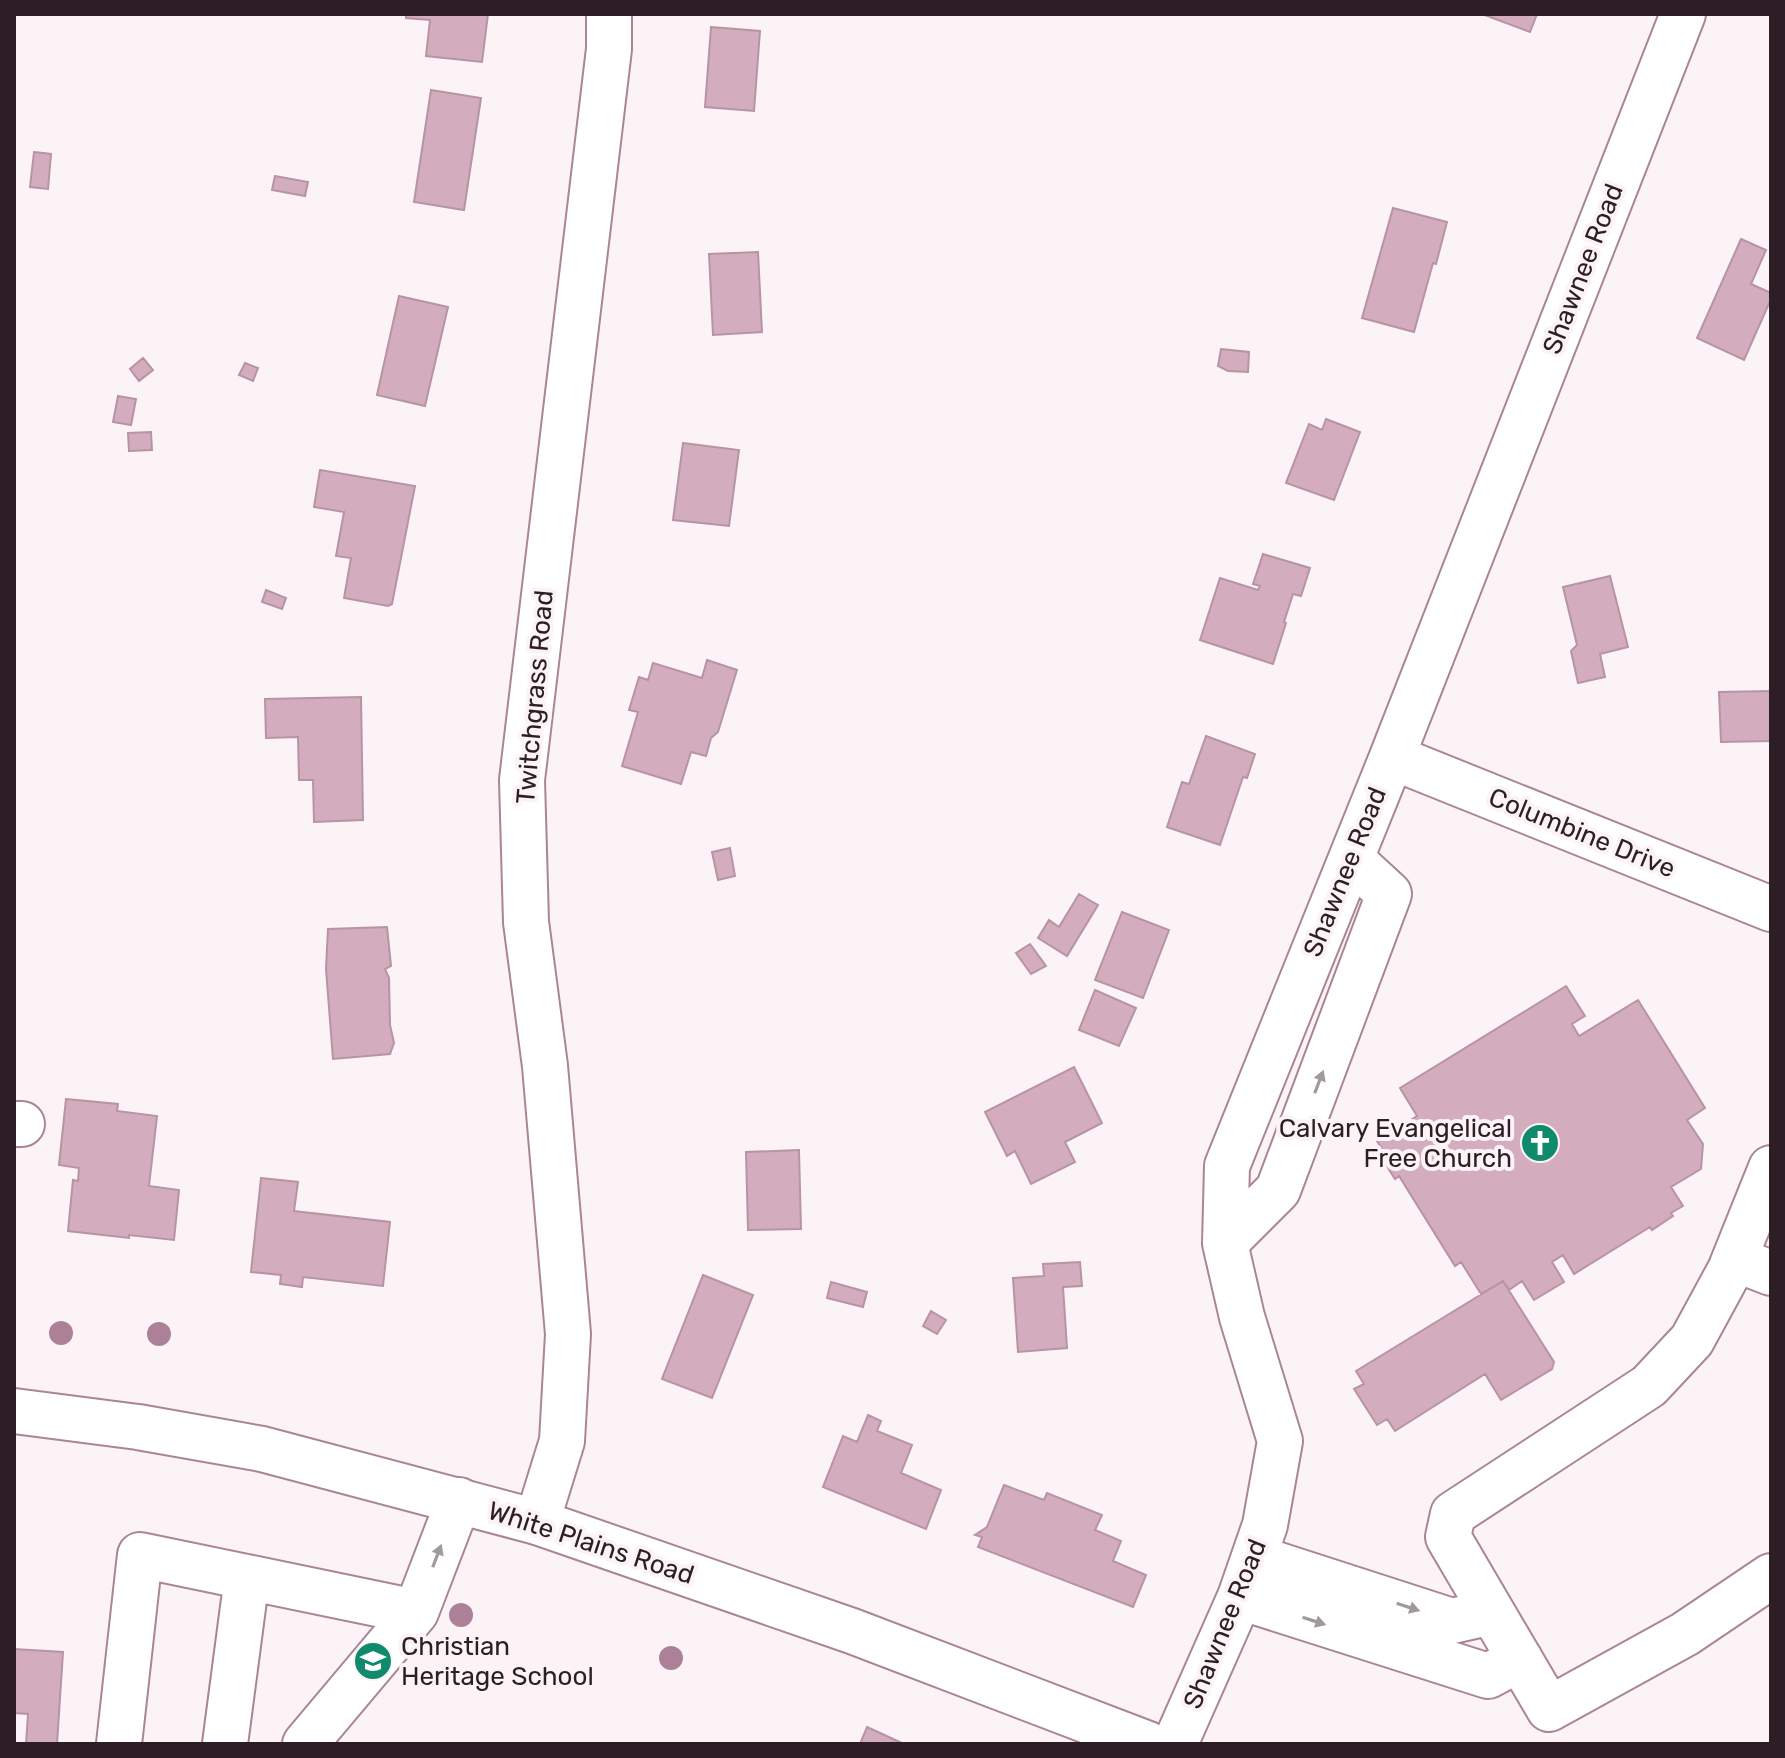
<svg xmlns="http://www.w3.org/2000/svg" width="1785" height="1758" font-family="Rubik,sans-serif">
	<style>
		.building { fill: #d3adbe; stroke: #b893a3; stroke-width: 2 }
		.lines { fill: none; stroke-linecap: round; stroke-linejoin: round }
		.minor-casing { stroke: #aa8595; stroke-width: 48 }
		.major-casing { stroke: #aa8595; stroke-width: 48 }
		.minor { stroke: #fff; stroke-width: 44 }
		.major { stroke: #fff; stroke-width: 44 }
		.tree { fill: #ac8197 }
		.oneway { fill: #a09a9d }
		.labels { text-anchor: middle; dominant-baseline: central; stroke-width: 8; stroke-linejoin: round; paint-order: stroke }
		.street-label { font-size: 26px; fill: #2d1e25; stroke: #fcf3f7 }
		.poi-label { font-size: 26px; fill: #2d1e25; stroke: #fcf3f7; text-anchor: end }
	</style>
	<rect width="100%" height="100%" fill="#fcf3f7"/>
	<path class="building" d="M406 14H488L482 62 426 56 430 20 406 18Z
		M1482 14H1537L1530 32Z
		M711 27 760 31 754 111 705 107Z
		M431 90 481 98 464 210 414 202Z
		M34 152 51 154 48 189 30 187Z
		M275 176 308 182 305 196 272 190Z
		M1393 208 1447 222 1436 264 1433 263 1414 332 1362 318Z
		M1741 239 1766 250 1751 284 1771 293V299L1744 360 1697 338Z
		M758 252 762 332 713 335 709 254Z
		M399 296 448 307 425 406 377 395Z
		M1221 349 1249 352 1248 372 1228 371 1218 366Z
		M143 358 153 370 139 381 130 369Z
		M245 363 258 368 253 381 239 375Z
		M118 396 136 399 131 425 113 422Z
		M1326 419 1360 432 1334 500 1286 483 1309 424 1322 430Z
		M151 432 152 450 129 451 128 433Z
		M683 443 739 450 729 526 673 520Z
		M320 470 415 486 392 604 388 606 344 598 351 558 336 556 344 512 314 507Z
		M1263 554 1310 568 1301 596 1293 594 1284 622 1286 623 1273 664 1200 640 1220 578 1258 590 1260 586 1253 584Z
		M1610 576 1628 647 1600 654 1605 677 1578 683 1571 651 1577 645 1563 587Z
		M266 590 286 598 282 609 262 602Z
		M707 660 737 670 718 732 711 738 706 756 691 752 681 784 622 766 638 712 629 710 639 677 648 680 653 663 702 678Z
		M1771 691V741L1721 742 1719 692Z
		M361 697 363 820 314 822 313 780H299L298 737 266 738 265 699Z
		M1206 736 1255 754 1247 778 1243 777 1220 845 1167 827 1182 782 1189 784Z
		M730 848 735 876 718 880 712 852Z
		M1079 894 1098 905 1067 956 1038 938 1049 920 1059 927Z
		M1122 912 1169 930 1143 998 1095 980Z
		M387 927 391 966 385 969 389 978 390 1025 394 1043 390 1054 333 1059 326 969 328 929Z
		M1030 944 1046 966 1031 974 1016 953Z
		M1566 986 1585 1016 1572 1024 1579 1036 1638 1000 1705 1108 1687 1120 1703 1144 1701 1169 1671 1187 1683 1206 1671 1213 1673 1216 1652 1230 1650 1227 1574 1274 1563 1255 1552 1262 1564 1282 1534 1300 1522 1281 1509 1290 1503 1281 1481 1294 1461 1262 1455 1266 1399 1176 1395 1179 1383 1160 1385 1154 1377 1141 1417 1116 1400 1088Z
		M1095 990 1136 1008 1119 1046 1079 1030Z
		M1074 1067 1102 1123 1065 1142 1075 1162 1031 1184 1015 1151 1007 1156 985 1112Z
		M66 1099 118 1104 117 1111 157 1116 149 1186 179 1190 174 1240 129 1235V1238L68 1231 73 1180 78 1181 79 1168 59 1165Z
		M799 1150 801 1229 748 1230 746 1152Z
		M261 1178 298 1182 294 1211 390 1222 383 1286 303 1277 302 1287 280 1284 281 1275 251 1272Z
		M1080 1262 1082 1286 1063 1287 1067 1348 1018 1352 1013 1278 1044 1276 1043 1264Z
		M703 1275 753 1295 712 1398 662 1379Z
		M1503 1281 1554 1362 1552 1369 1501 1400 1485 1374 1395 1431 1387 1419 1377 1425 1354 1389 1364 1384 1356 1371Z
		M831 1282 867 1292 863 1307 827 1298Z
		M931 1311 946 1320 937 1334 923 1326Z
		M868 1415 881 1421 877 1431 912 1445 901 1473 941 1490 926 1529 823 1487 843 1436 857 1442Z
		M1004 1485 1044 1500 1047 1493 1102 1515 1095 1530 1121 1541 1113 1561 1146 1575 1133 1607 978 1547 982 1537 975 1535 987 1527Z
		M14 1649 63 1652 57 1744H26L28 1714 14 1713Z
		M867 1727 904 1744H860Z"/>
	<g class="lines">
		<g class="minor-casing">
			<path id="minor" d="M1392 757 1771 909
				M14 1124H22
				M1771 1168 1730 1270 1692 1340 1649 1386 1453 1514 1448 1537 1549 1709 1685 1634 1771 1576
				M1225 1243 1278 1190 1389 894 1351 859
				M1735 1259 1771 1273
				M537 1522 562 1441 568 1334 545 1066 526 922 522 780 609 49V14
				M1254 1557 1452 1621 1492 1612
				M1240 1597 1488 1676 1520 1659
				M119 1744 140 1555 416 1612
				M225 1744 247 1577
				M305 1744 416 1612 459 1500
				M1175 1744 1240 1597 1265 1525 1280 1441 1242 1317 1225 1243 1227 1166 1392 757 1683 14"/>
		</g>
		<g class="major-casing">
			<path id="major" d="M14 1411 138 1427 262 1449 537 1522 852 1631 1148 1744"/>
		</g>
		<use href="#minor" class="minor"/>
		<use href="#major" class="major"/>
	</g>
	<g class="tree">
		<circle cx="61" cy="1333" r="12"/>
		<circle cx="159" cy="1334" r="12"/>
		<circle cx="461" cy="1615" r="12"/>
		<circle cx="671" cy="1658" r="12"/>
	</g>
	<defs><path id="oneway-solid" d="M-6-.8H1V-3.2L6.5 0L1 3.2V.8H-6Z" transform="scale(2)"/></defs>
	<g class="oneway">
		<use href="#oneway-solid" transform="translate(1319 1082) rotate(-69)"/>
		<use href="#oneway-solid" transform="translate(437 1556) rotate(-69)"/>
		<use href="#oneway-solid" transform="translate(1408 1607) rotate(18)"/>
		<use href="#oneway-solid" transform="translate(1314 1621) rotate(18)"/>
	</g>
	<defs>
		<g id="church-disc" transform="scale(2)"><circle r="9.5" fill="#108a6d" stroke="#fcf3f7"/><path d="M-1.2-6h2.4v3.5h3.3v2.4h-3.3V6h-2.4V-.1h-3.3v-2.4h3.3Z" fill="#fff"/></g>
		<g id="school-disc" transform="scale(2)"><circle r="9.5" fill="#108a6d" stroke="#fcf3f7"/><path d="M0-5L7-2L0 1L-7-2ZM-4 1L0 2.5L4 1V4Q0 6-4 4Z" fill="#fff"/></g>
	</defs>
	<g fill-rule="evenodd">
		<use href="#church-disc" x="1540" y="1143"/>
		<use href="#school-disc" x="373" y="1661"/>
	</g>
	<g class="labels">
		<g class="street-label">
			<text transform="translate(1583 269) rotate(-69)">Shawnee Road</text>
			<text transform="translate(535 697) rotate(-85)">Twitchgrass Road</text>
			<text transform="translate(1582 833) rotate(22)">Columbine Drive</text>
			<text transform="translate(1345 872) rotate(-68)">Shawnee Road</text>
			<text transform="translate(591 1543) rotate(18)">White Plains Road</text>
			<text transform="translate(1225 1624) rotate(-68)">Shawnee Road</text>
		</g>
		<g class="poi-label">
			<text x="1512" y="1128">Calvary Evangelical<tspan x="1512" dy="30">Free Church</tspan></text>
			<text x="401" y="1646" text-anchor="start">Christian<tspan x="401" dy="30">Heritage School</tspan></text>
		</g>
	</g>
	<rect width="1785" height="1758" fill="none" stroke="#2d1e25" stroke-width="32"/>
</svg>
